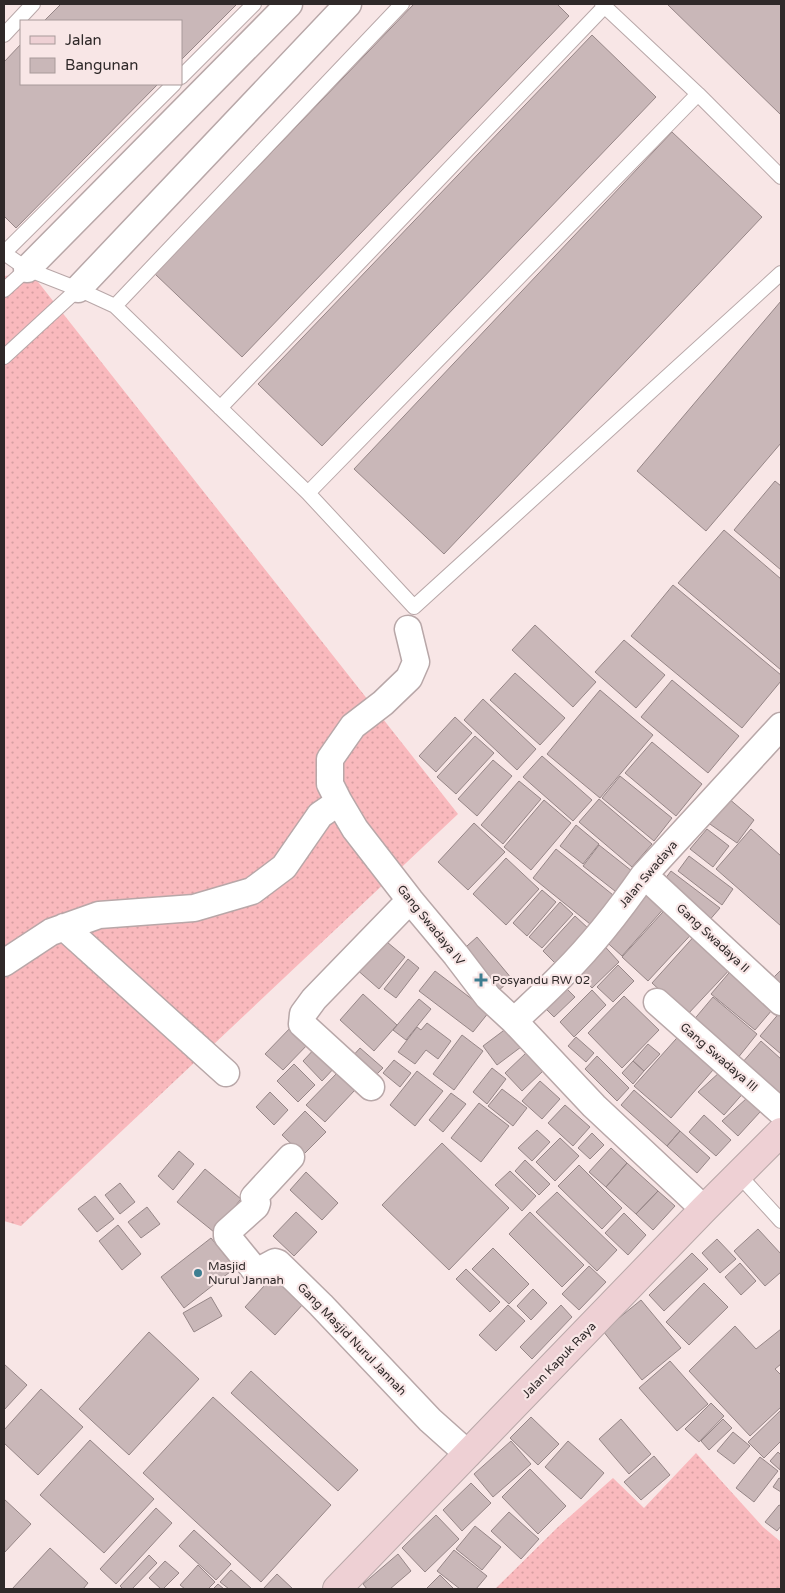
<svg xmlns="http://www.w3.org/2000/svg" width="785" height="1593" font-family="'Varela Round',sans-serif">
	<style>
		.grass { fill: url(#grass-dots) }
		.building { fill: #c9b7b8; stroke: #968687 }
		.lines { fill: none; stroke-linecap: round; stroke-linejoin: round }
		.lane-casing { stroke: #b8a7a8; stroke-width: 16 }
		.street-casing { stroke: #b8a7a8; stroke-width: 29 }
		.secondary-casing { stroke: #b8a7a8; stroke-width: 30 }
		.lane { stroke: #fff; stroke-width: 14 }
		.street { stroke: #fff; stroke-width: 26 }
		.secondary { stroke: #eed0d4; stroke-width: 28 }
		.poi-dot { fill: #3e7e91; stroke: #f8e6e6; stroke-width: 2 }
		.labels { text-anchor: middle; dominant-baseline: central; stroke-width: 4.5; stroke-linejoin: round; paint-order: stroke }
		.street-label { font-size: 12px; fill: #2f2929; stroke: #f8e6e6 }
		.poi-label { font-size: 12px; fill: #2f2929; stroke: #f8e6e6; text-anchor: start }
	</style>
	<defs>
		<pattern id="grass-dots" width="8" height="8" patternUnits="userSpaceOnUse" patternTransform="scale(1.25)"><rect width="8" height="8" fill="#f9b9bd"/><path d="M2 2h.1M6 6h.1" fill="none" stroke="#d69fa2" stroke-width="1.8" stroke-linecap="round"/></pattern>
	</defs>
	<rect width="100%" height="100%" fill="#f8e6e6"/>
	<path class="grass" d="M31 273 458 814 21 1226 4 1221V276Z
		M696 1453 763 1527 781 1542V1589H495L558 1527 613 1478 644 1508Z"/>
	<path class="building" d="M61 4H237L181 60V21H44Z
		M414 4H557L569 16 242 357 155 274Z
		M667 4H781V115Z
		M592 35 656 97 322 446 258 384Z
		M21 44V84H158L16 228 4 216V62Z
		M672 132 762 217 444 554 354 469Z
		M781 301V443L706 531 637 471Z
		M775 481 781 486V570L734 530Z
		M724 530 781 579V670L678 583Z
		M673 585 781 675V681L742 728 631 636Z
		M535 625 596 682 573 707 512 650Z
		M624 640 665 675 636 708 595 672Z
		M515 673 565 718 540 745 490 700Z
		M672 680 739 736 708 773 641 717Z
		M600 690 653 735 600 798 547 754Z
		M483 699 536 749 517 770 464 720Z
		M455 717 472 733 436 772 419 756Z
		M475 736 494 753 456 794 437 777Z
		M652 742 702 784 676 816 625 773Z
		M542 756 592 800 573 821 523 777Z
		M493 760 512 776 477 816 458 799Z
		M620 776 672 818 654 841 602 798Z
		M519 781 541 799 503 844 481 825Z
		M728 798 754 820 737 843 707 822Z
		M599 799 652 844 632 867 579 822Z
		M544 800 571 823 531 870 504 847Z
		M474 823 505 852 468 890 438 862Z
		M576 825 599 844 583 864 560 846Z
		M707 829 729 846 713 867 690 849Z
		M751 829 781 856V926L716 869Z
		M599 845 637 875 620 895 583 866Z
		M556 849 618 899 595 928 533 878Z
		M689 856 733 889 722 905 678 871Z
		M506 858 539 889 506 925 473 894Z
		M671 871 720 908 707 923 659 887Z
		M646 888 666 906 622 956 601 937Z
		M542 890 556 902 527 936 513 923Z
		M560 902 573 914 542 948 529 937Z
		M671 903 698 927 648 981 622 957Z
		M575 916 589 929 557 965 543 951Z
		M698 932 734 965 687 1015 652 983Z
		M381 937 405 957 379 989 355 968Z
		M477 937 512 979 492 996 457 955Z
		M599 940 619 962 592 988 571 966Z
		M408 959 419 968 396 998 384 989Z
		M618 965 634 981 613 1002 597 987Z
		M734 967 778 1003 755 1030 711 994Z
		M781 970V986L773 978Z
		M435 971 489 1012 473 1032 419 991Z
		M560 982 575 997 554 1017 539 1002Z
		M592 990 606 1005 574 1037 560 1022Z
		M363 994 397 1025 374 1051 340 1020Z
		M624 996 659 1030 622 1068 588 1033Z
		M713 997 757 1034 737 1059 692 1022Z
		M419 999 431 1009 406 1040 393 1030Z
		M781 1011V1054L760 1036Z
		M427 1023 451 1041 438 1059 426 1050 415 1064 398 1052 417 1027 421 1030Z
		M293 1025 311 1041 283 1070 265 1054Z
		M507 1028 521 1047 497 1065 483 1046Z
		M684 1030 720 1062 671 1118 634 1086Z
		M462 1035 483 1051 454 1090 433 1074Z
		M576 1037 594 1053 586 1062 568 1046Z
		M761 1041 781 1059V1097L742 1063Z
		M648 1044 660 1054 644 1071 633 1061Z
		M318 1045 337 1065 322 1081 303 1061Z
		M360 1048 383 1068 373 1078 351 1058Z
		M526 1053 543 1071 522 1091 505 1073Z
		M597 1056 629 1088 617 1101 585 1069Z
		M394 1060 411 1073 400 1087 383 1073Z
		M633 1061 644 1071 633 1084 622 1073Z
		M294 1064 315 1085 298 1102 277 1081Z
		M492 1068 506 1079 487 1104 473 1092Z
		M417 1071 443 1091 415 1126 390 1105Z
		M721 1071 746 1090 724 1115 698 1092Z
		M337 1073 355 1090 325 1122 306 1105Z
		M540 1081 560 1099 542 1119 522 1101Z
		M502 1089 527 1108 513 1126 488 1106Z
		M634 1090 680 1131 667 1146 621 1105Z
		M270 1092 288 1110 274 1125 256 1107Z
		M451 1093 466 1104 443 1132 429 1120Z
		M747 1098 760 1112 738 1136 722 1121Z
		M479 1103 509 1126 481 1162 451 1138Z
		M565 1105 590 1127 573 1146 548 1123Z
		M305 1111 326 1132 303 1155 282 1135Z
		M704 1115 731 1140 716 1156 689 1132Z
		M537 1130 550 1142 532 1161 518 1148Z
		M680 1131 710 1158 697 1173 667 1146Z
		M592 1133 604 1145 590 1159 578 1148Z
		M560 1138 579 1156 555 1181 536 1162Z
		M442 1143 509 1208 449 1270 382 1205Z
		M611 1148 627 1163 606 1187 589 1172Z
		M179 1151 194 1164 173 1190 158 1176Z
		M525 1160 550 1184 539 1195 515 1171Z
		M627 1163 658 1191 636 1214 606 1187Z
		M579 1165 622 1208 602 1229 558 1186Z
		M205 1169 241 1199 214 1232 177 1202Z
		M510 1171 536 1196 522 1211 495 1185Z
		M306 1172 338 1203 322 1220 290 1190Z
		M120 1183 135 1202 120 1214 105 1195Z
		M658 1191 675 1206 653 1230 636 1214Z
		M557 1192 617 1250 597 1271 536 1212Z
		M95 1196 114 1219 97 1232 78 1209Z
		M147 1207 160 1224 141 1238 128 1222Z
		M296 1212 317 1232 294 1256 273 1236Z
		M530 1212 584 1265 562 1287 509 1234Z
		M624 1213 646 1235 628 1255 605 1233Z
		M118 1225 141 1254 122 1270 99 1241Z
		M758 1229 781 1254V1272L765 1286 734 1251Z
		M211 1238 235 1268 184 1308 161 1277Z
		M717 1239 736 1259 720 1273 702 1253Z
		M493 1248 529 1284 509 1304 472 1269Z
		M692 1253 708 1269 664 1311 649 1295Z
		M740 1263 756 1281 741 1295 725 1277Z
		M589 1266 606 1282 579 1310 562 1294Z
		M466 1269 500 1302 490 1312 456 1279Z
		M274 1275 304 1303 275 1335 245 1307Z
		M704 1283 728 1307 689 1345 666 1322Z
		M533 1289 547 1303 531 1320 517 1306Z
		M211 1297 222 1316 194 1332 183 1313Z
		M641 1300 681 1348 642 1380 603 1331Z
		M508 1305 525 1321 496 1351 479 1335Z
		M561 1305 572 1317 532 1359 520 1347Z
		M735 1326 756 1349 781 1329V1364L775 1369 781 1375V1407L750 1436 689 1371Z
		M149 1332 199 1379 129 1455 79 1409Z
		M670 1361 708 1404 677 1431 639 1388Z
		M4 1364 27 1385 4 1410Z
		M251 1371 358 1470 338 1491 231 1393Z
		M41 1389 83 1427 38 1475 4 1443V1430Z
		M213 1397 331 1505 261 1582 143 1473Z
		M711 1403 724 1416 699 1442 685 1429Z
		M781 1410V1441L764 1458 748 1442Z
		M531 1417 559 1444 538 1465 510 1438Z
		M621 1419 651 1454 629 1474 599 1439Z
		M723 1419 732 1428 709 1450 701 1441Z
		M733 1432 750 1446 734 1464 717 1451Z
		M90 1440 154 1499 104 1553 40 1495Z
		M511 1441 531 1464 493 1497 474 1474Z
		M568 1441 604 1473 581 1499 545 1467Z
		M778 1452 781 1455 780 1470 770 1461Z
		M654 1456 670 1475 641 1500 624 1482Z
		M760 1457 778 1471 754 1502 736 1488Z
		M530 1469 566 1506 538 1534 502 1497Z
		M779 1478 781 1479V1492L773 1487Z
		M471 1483 491 1503 462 1531 443 1510Z
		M4 1499 31 1524 4 1553Z
		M779 1505 781 1506V1526L777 1531 765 1522Z
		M156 1508 172 1523 116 1584 100 1569Z
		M509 1512 539 1539 521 1559 491 1531Z
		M436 1515 459 1539 425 1572 402 1548Z
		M475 1526 501 1547 482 1570 456 1549Z
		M194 1530 231 1564 216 1580 179 1546Z
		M50 1548 88 1583 83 1589H12Z
		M454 1550 487 1576 476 1589H460L437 1571Z
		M398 1554 411 1571 390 1589H367L363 1584Z
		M149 1555 157 1563 132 1589H123L120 1586Z
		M165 1561 179 1573 163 1589H161L149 1578Z
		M198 1565 215 1582 208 1589H185L180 1585Z
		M231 1570 252 1589H229L220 1582Z
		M277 1574 293 1589H263Z
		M440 1575 454 1589H426Z
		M218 1584 224 1589H213Z"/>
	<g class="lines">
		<g class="lane-casing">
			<path id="lane" d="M602 4 698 94 781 177
				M4 35 33 4
				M181 77 254 4
				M4 253 27 269 78 289 115 306 308 493 414 607
				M4 253 174 84
				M4 290 27 269
				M115 306 402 4
				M4 357 78 289
				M220 408 605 6
				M308 493 698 94
				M414 607 781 273
				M738 1174 781 1221"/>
		</g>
		<g class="street-casing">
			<path id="street" d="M27 269 289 4
				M78 289 348 4
				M408 629 416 662 409 678 383 703 353 726 330 759V784L339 802 355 829 410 900 456 955 488 997 514 1021 594 1106 704 1209
				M644 875 781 1002
				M64 927 226 1073
				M4 963 51 932 99 915 194 908 252 891 284 867 320 815 339 802
				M657 1002 781 1112
				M514 1021C531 1005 548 990 564 973 592 945 621 908 644 875L781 726
				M371 1087 302 1024 303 1014 314 999 410 900
				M291 1157 254 1197 257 1203 256 1206 227 1232V1236L254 1269 258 1271 275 1262 278 1263 321 1305 430 1420 468 1454"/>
		</g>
		<g class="secondary-casing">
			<path id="secondary" d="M337 1589 704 1209 781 1132"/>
		</g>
		<use href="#lane" class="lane"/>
		<use href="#street" class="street"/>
		<use href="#secondary" class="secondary"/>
	</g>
	<g class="poi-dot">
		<path d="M478.5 972.5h5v5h5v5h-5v5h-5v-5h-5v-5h5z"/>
		<circle cx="198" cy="1273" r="5"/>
	</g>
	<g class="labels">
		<g class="street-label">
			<text transform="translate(648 874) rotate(-50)">Jalan Swadaya</text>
			<text transform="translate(431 925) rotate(51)">Gang Swadaya IV</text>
			<text transform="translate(713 938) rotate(43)">Gang Swadaya II</text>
			<text transform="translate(719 1057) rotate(41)">Gang Swadaya III</text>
			<text transform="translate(352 1339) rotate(46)">Gang Masjid Nurul Jannah</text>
			<text transform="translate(559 1360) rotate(-46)">Jalan Kapuk Raya</text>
		</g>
		<g class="poi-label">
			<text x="492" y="980">Posyandu RW 02</text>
			<text x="208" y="1266">Masjid<tspan x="208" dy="14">Nurul Jannah</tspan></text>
		</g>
	</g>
	<rect width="785" height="1593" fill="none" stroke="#2f2929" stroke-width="10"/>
	<rect x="20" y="20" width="162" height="65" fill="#f8e6e6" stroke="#a89a9a"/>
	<rect x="30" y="36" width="25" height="8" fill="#eed0d4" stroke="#a89a9a"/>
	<text x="65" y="45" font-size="15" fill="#2f2929">Jalan</text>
	<rect x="30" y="58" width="25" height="15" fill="#c9b7b8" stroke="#a89a9a"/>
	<text x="65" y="70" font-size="15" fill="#2f2929">Bangunan</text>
</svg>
